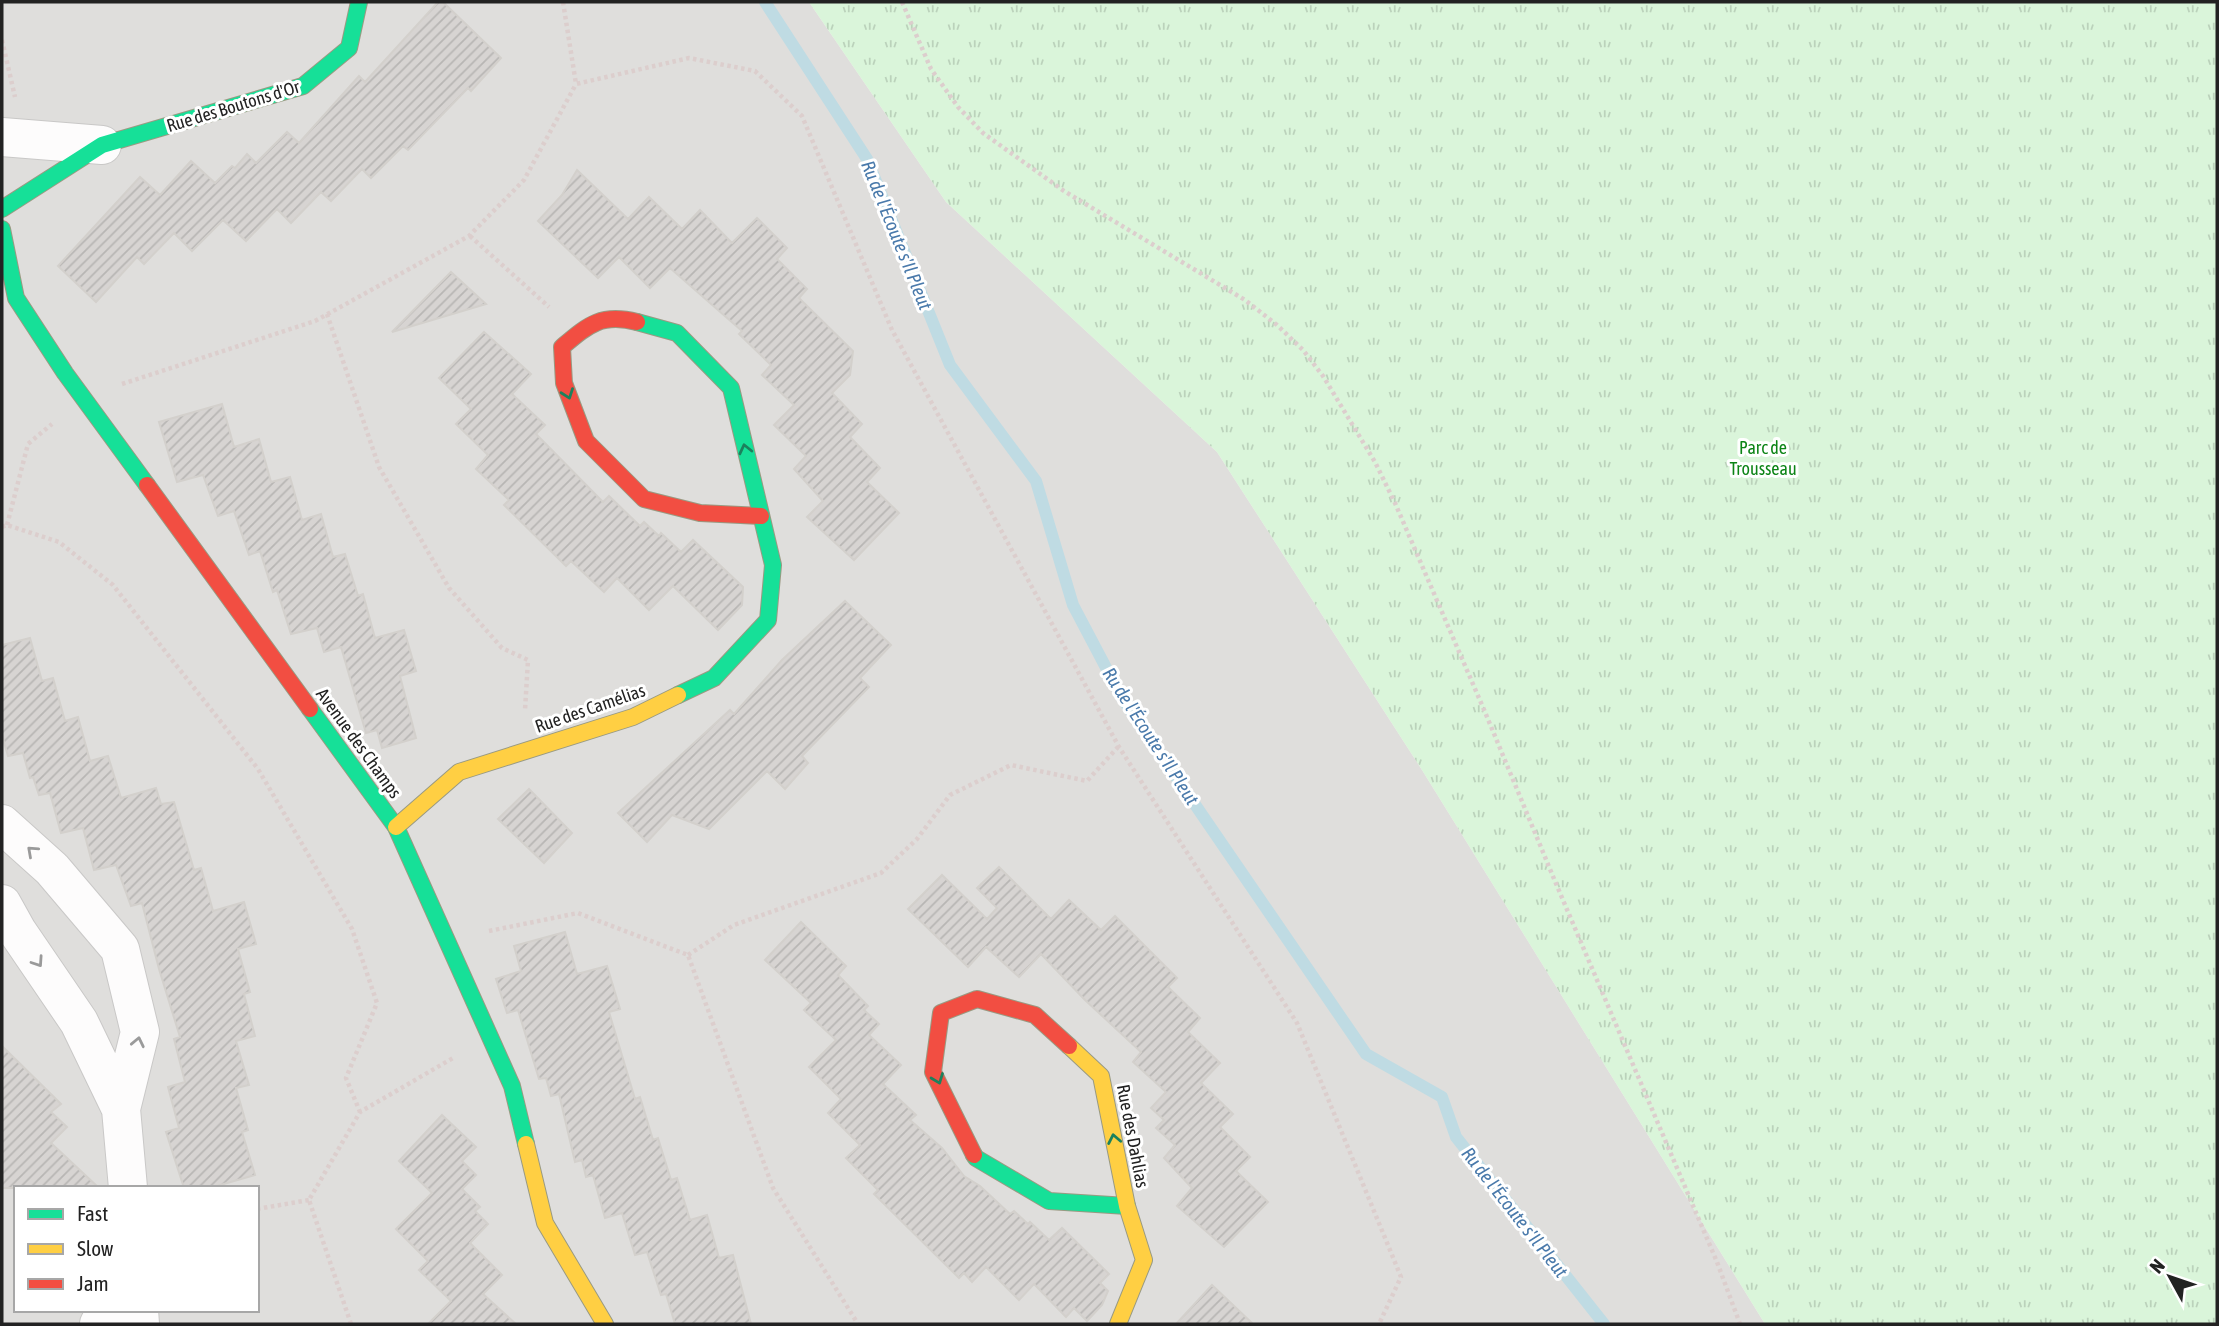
<svg xmlns="http://www.w3.org/2000/svg" width="2219" height="1326" font-family="'Asap Condensed',sans-serif">
	<style>
		.residential { fill: #dfdedc; fill-rule: evenodd }
		.park { fill: url(#park-tufts) }
		.lines { fill: none; stroke-linecap: round; stroke-linejoin: round }
		.stream { stroke: #bfdbe3; stroke-width: 12 }
		.building { fill: url(#building-hatch); stroke: #d3d0cc; stroke-width: 2 }
		.street-casing { stroke: #c9c8c7; stroke-width: 40 }
		.fast-casing { stroke: #999a82; stroke-width: 18 }
		.slow-casing { stroke: #999a82; stroke-width: 18 }
		.jam-casing { stroke: #999a82; stroke-width: 18 }
		.path { stroke: #dccecd; stroke-width: 4.5; stroke-dasharray: 3.5 3.5; stroke-linecap: butt }
		.street { stroke: #fdfcfc; stroke-width: 38 }
		.fast { stroke: #16e098; stroke-width: 16 }
		.slow { stroke: #ffcf43; stroke-width: 16 }
		.jam { stroke: #f24e42; stroke-width: 16 }
		.oneway { stroke: #1c815d }
		.oneway2 { stroke: #9a9a9a }
		.labels { text-anchor: middle; dominant-baseline: central; stroke-width: 6; stroke-linejoin: round; paint-order: stroke }
		.street-label { font-size: 18px; fill: #222; stroke: #fff }
		.park-label { font-size: 18px; fill: #0c8416; stroke: #fff }
		.water-label { font-size: 19px; font-style: italic; fill: #4a7aab; stroke: #fff }
	</style>
	<defs>
		<pattern id="park-tufts" width="24" height="20" patternUnits="userSpaceOnUse" patternTransform="scale(1.75)"><rect width="24" height="20" fill="#daf5da"/><path d="M3 7l-1-3M5 7V3M7 7l1-3M15 17l-1-3M17 17v-4M19 17l1-3" fill="none" stroke="#bbd2bb"/></pattern>
		<pattern id="building-hatch" width="6" height="6" patternUnits="userSpaceOnUse" patternTransform="scale(1.75)"><rect width="6" height="6" fill="#d7d4d2"/><path d="M-1 1l2-2M0 6l6-6M5 7l2-2" fill="none" stroke="#b8b6b4"/></pattern>
	</defs>
	<rect width="100%" height="100%" fill="#f0eeeb"/>
	<path class="residential" d="M2 2H809L946 202 1217 452 1422 770 1765 1324H2ZM16 1188H257V1310H16Z"/>
	<path class="park" d="M809 2H2217V1324H1765L1422 770 1217 452 946 202Z"/>
	<g class="lines">
		<path class="stream" d="M765 2 867 159 950 365 1036 481 1073 605 1122 698 1366 1054 1442 1097 1456 1137 1604 1324"/>
	</g>
	<path class="building" d="M438 2H443L501 58 471 91 468 88 408 150 403 146 371 178 362 169 331 201 321 192 291 223 277 209 246 241 223 220 192 251 174 233 144 264 137 257 96 302 58 266 140 177 160 195 191 161 215 183 232 166 235 168 247 154 256 163 287 132 299 143 359 76 365 82Z
		M577 170 628 219 649 197 682 229 700 210 732 243 757 218 787 248 777 259 807 289 799 298 853 351 850 375 832 393 862 424 850 437 880 468 867 482 899 513 854 560 807 517 823 501 794 469 806 456 774 425 794 405 762 375 771 365 739 334 742 331 670 268 650 288 619 257 598 278 538 221 562 195Z
		M451 272 486 304 392 332Z
		M484 332 531 374 512 394 545 425 536 434 603 502 609 496 640 526 644 522 659 536 661 533 681 552 693 540 743 587 742 605 718 630 673 586 649 610 617 578 604 592 571 561 566 566 504 505 509 500 476 469 488 455 456 424 471 409 439 378Z
		M222 404 234 447 259 439 271 482 290 477 302 520 321 514 333 557 345 554 358 596 363 594 375 638 404 630 416 671 400 676 416 738 382 748 377 730 366 733 341 647 324 652 317 628 291 634 277 590 273 592 260 551 249 555 234 511 218 516 203 475 177 482 159 422Z
		M845 601 891 645 860 678 869 687 802 756 808 763 785 789 767 771 709 829 672 815 647 842 618 813 730 710 734 714 782 660Z
		M30 638 42 681 53 678 65 721 78 717 90 761 108 756 121 798 156 788 161 804 174 802 194 870 201 868 213 911 244 902 256 944 238 949 250 992 244 994 255 1036 236 1041 249 1085 236 1088 248 1130 242 1132 255 1175 210 1188H184L166 1132 179 1128 168 1087 185 1082 174 1039 180 1037 159 969 142 903 131 906 116 865 94 870 83 828 61 833 50 793 39 795 33 777 30 778 23 753 8 756 2 735V645Z
		M529 789 572 833 544 863 498 819Z
		M999 867 1051 919 1069 900 1101 930 1115 916 1177 978 1168 987 1200 1018 1188 1032 1220 1063 1201 1083 1233 1114 1220 1127 1250 1157 1236 1171 1268 1202 1224 1247 1177 1206 1192 1188 1164 1158 1175 1145 1156 1128 1164 1120 1151 1108 1166 1092 1133 1062 1141 1052 1085 1000 1041 954 1019 977 986 947 968 967 908 909 942 875 987 919 997 908 977 888Z
		M801 922 846 966 838 975 868 1006 864 1010 879 1024 869 1035 901 1065 883 1084 916 1115 910 1120 942 1148 964 1176 980 1186 1010 1214 1014 1211 1028 1224 1030 1222 1049 1240 1062 1228 1109 1274 1100 1283 1108 1291 1102 1305 1087 1321 1074 1308 1066 1317 1034 1284 1019 1300 986 1267 972 1282 964 1273 959 1278 874 1194 878 1190 846 1158 860 1145 828 1113 841 1099 809 1067 836 1040 804 1010 811 1003 765 960Z
		M565 932 577 974 607 966 620 1009 609 1012 635 1099 640 1097 653 1140 658 1138 671 1180 677 1178 690 1220 707 1215 719 1258 733 1255 751 1324H675L666 1294 661 1295 647 1252 635 1255 622 1213 605 1218 593 1175 586 1177 582 1160 575 1162 559 1094 551 1096 546 1078 539 1079 518 1010 507 1013 496 979 521 971 514 946Z
		M2 1046 61 1104 51 1112 67 1127 51 1143 99 1188H2Z
		M442 1115 476 1147 462 1161 476 1175 462 1189 480 1207 475 1211 488 1224 470 1243 502 1275 483 1294 516 1324H428L451 1301 419 1270 428 1261 396 1229 432 1193 399 1161Z
		M1212 1285 1253 1324H1176Z"/>
	<g class="lines">
		<g class="street-casing">
			<path id="street" d="M2 137 102 145
				M2 824 52 869 120 949 140 1032 121 1109 128 1188
				M2 904 17 931 79 1022 121 1109
				M139 1310 140 1324
				M99 1324 107 1310"/>
		</g>
		<g class="fast-casing">
			<path id="fast" d="M2 209 102 145 303 86 349 48 359 2
				M2 229 16 298 65 373 147 485
				M637 322 677 333 731 388 773 565 768 620 714 678 678 695
				M310 709 396 827 512 1086 526 1144
				M974 1155 976 1158 1049 1201 1127 1206"/>
		</g>
		<g class="slow-casing">
			<path id="slow" d="M396 827 459 772 633 717 678 695
				M1069 1046 1101 1076 1127 1206 1144 1260 1118 1324
				M526 1144 545 1223 605 1324"/>
		</g>
		<g class="jam-casing">
			<path id="jam" d="M637 322C601 313 588 325 562 347L564 383 586 441 644 499 700 513 761 516
				M147 485 310 709
				M974 1155 933 1072 941 1013 977 999 1035 1015 1069 1046"/>
		</g>
		<path class="path" d="M563 2 576 84 689 58 755 71 802 116 892 330 1119 747 1297 1023 1401 1277 1379 1324
			M902 2 931 69 958 107 983 133 1064 191 1245 300 1277 325 1303 350 1323 376 1375 462 1395 503 1485 712 1557 886 1717 1262 1740 1324
			M2 40 15 97
			M470 236 549 307
			M327 314 379 467 449 588 502 648 528 660 525 710
			M122 384 315 321 469 236 524 180 576 84
			M7 525 28 444 52 424
			M2 527 7 525 59 542 113 585 258 769 352 929 377 1003 346 1078 360 1112
			M489 931 578 913 688 955 773 1188 858 1324
			M688 955 734 925 881 873 917 839 950 795 1011 765 1087 781 1118 747
			M257 1209 309 1200
			M351 1324 309 1200 360 1112 453 1058"/>
		<use href="#street" class="street"/>
		<use href="#fast" class="fast"/>
		<use href="#slow" class="slow"/>
		<use href="#jam" class="jam"/>
	</g>
	<defs><path id="oneway-chevron" d="M-2-3.5L2.5 0L-2 3.5" fill="none" stroke-width="1.6" stroke-linecap="round" stroke-linejoin="round" transform="scale(1.75)"/></defs>
	<g class="oneway">
		<use href="#oneway-chevron" transform="translate(568 394) rotate(70)"/>
		<use href="#oneway-chevron" transform="translate(745 449) rotate(-103)"/>
		<use href="#oneway-chevron" transform="translate(938 1079) rotate(69)"/>
		<use href="#oneway-chevron" transform="translate(1114 1139) rotate(-101)"/>
	</g>
	<g class="oneway2">
		<use href="#oneway-chevron" transform="translate(32 851) rotate(-138)"/>
		<use href="#oneway-chevron" transform="translate(38 962) rotate(56)"/>
		<use href="#oneway-chevron" transform="translate(138 1042) rotate(-78)"/>
	</g>
	<g class="labels">
		<g class="street-label">
			<text transform="translate(233 106) rotate(-17)">Rue des Boutons d'Or</text>
			<text transform="translate(590 708) rotate(-19)">Rue des Camélias</text>
			<text transform="translate(359 743) rotate(54)">Avenue des Champs</text>
			<text transform="translate(1133 1136) rotate(79)">Rue des Dahlias</text>
		</g>
		<g class="park-label">
			<text x="1763" y="447">Parc de<tspan x="1763" dy="21">Trousseau</tspan></text>
		</g>
		<g class="water-label">
			<text transform="translate(897 235) rotate(68)">Ru de l'Écoute s'Il Pleut</text>
			<text transform="translate(1151 736) rotate(57)">Ru de l'Écoute s'Il Pleut</text>
			<text transform="translate(1515 1212) rotate(52)">Ru de l'Écoute s'Il Pleut</text>
		</g>
	</g>
	<rect width="2219" height="1326" fill="none" stroke="#222222" stroke-width="7"/>
	<rect x="14" y="1186" width="245" height="126" fill="#ffffff" stroke="#a7a7a7" stroke-width="2"/>
	<rect x="28" y="1209" width="35" height="10" fill="#16e098" stroke="#a7a7a7" stroke-width="2"/>
	<text x="77" y="1221" font-size="21" fill="#222222">Fast</text>
	<rect x="28" y="1244" width="35" height="10" fill="#ffcf43" stroke="#a7a7a7" stroke-width="2"/>
	<text x="77" y="1256" font-size="21" fill="#222222">Slow</text>
	<rect x="28" y="1279" width="35" height="10" fill="#f24e42" stroke="#a7a7a7" stroke-width="2"/>
	<text x="77" y="1291" font-size="21" fill="#222222">Jam</text>
	<g transform="translate(2170 1277) rotate(310)" stroke="#ffffff" stroke-width="5" paint-order="stroke">
	<path d="M0-5L12 26L0 18L-12 26Z" fill="#222222"/>
	<text y="-10" font-size="19" font-weight="bold" text-anchor="middle" fill="#222222">N</text>
	</g>
</svg>
